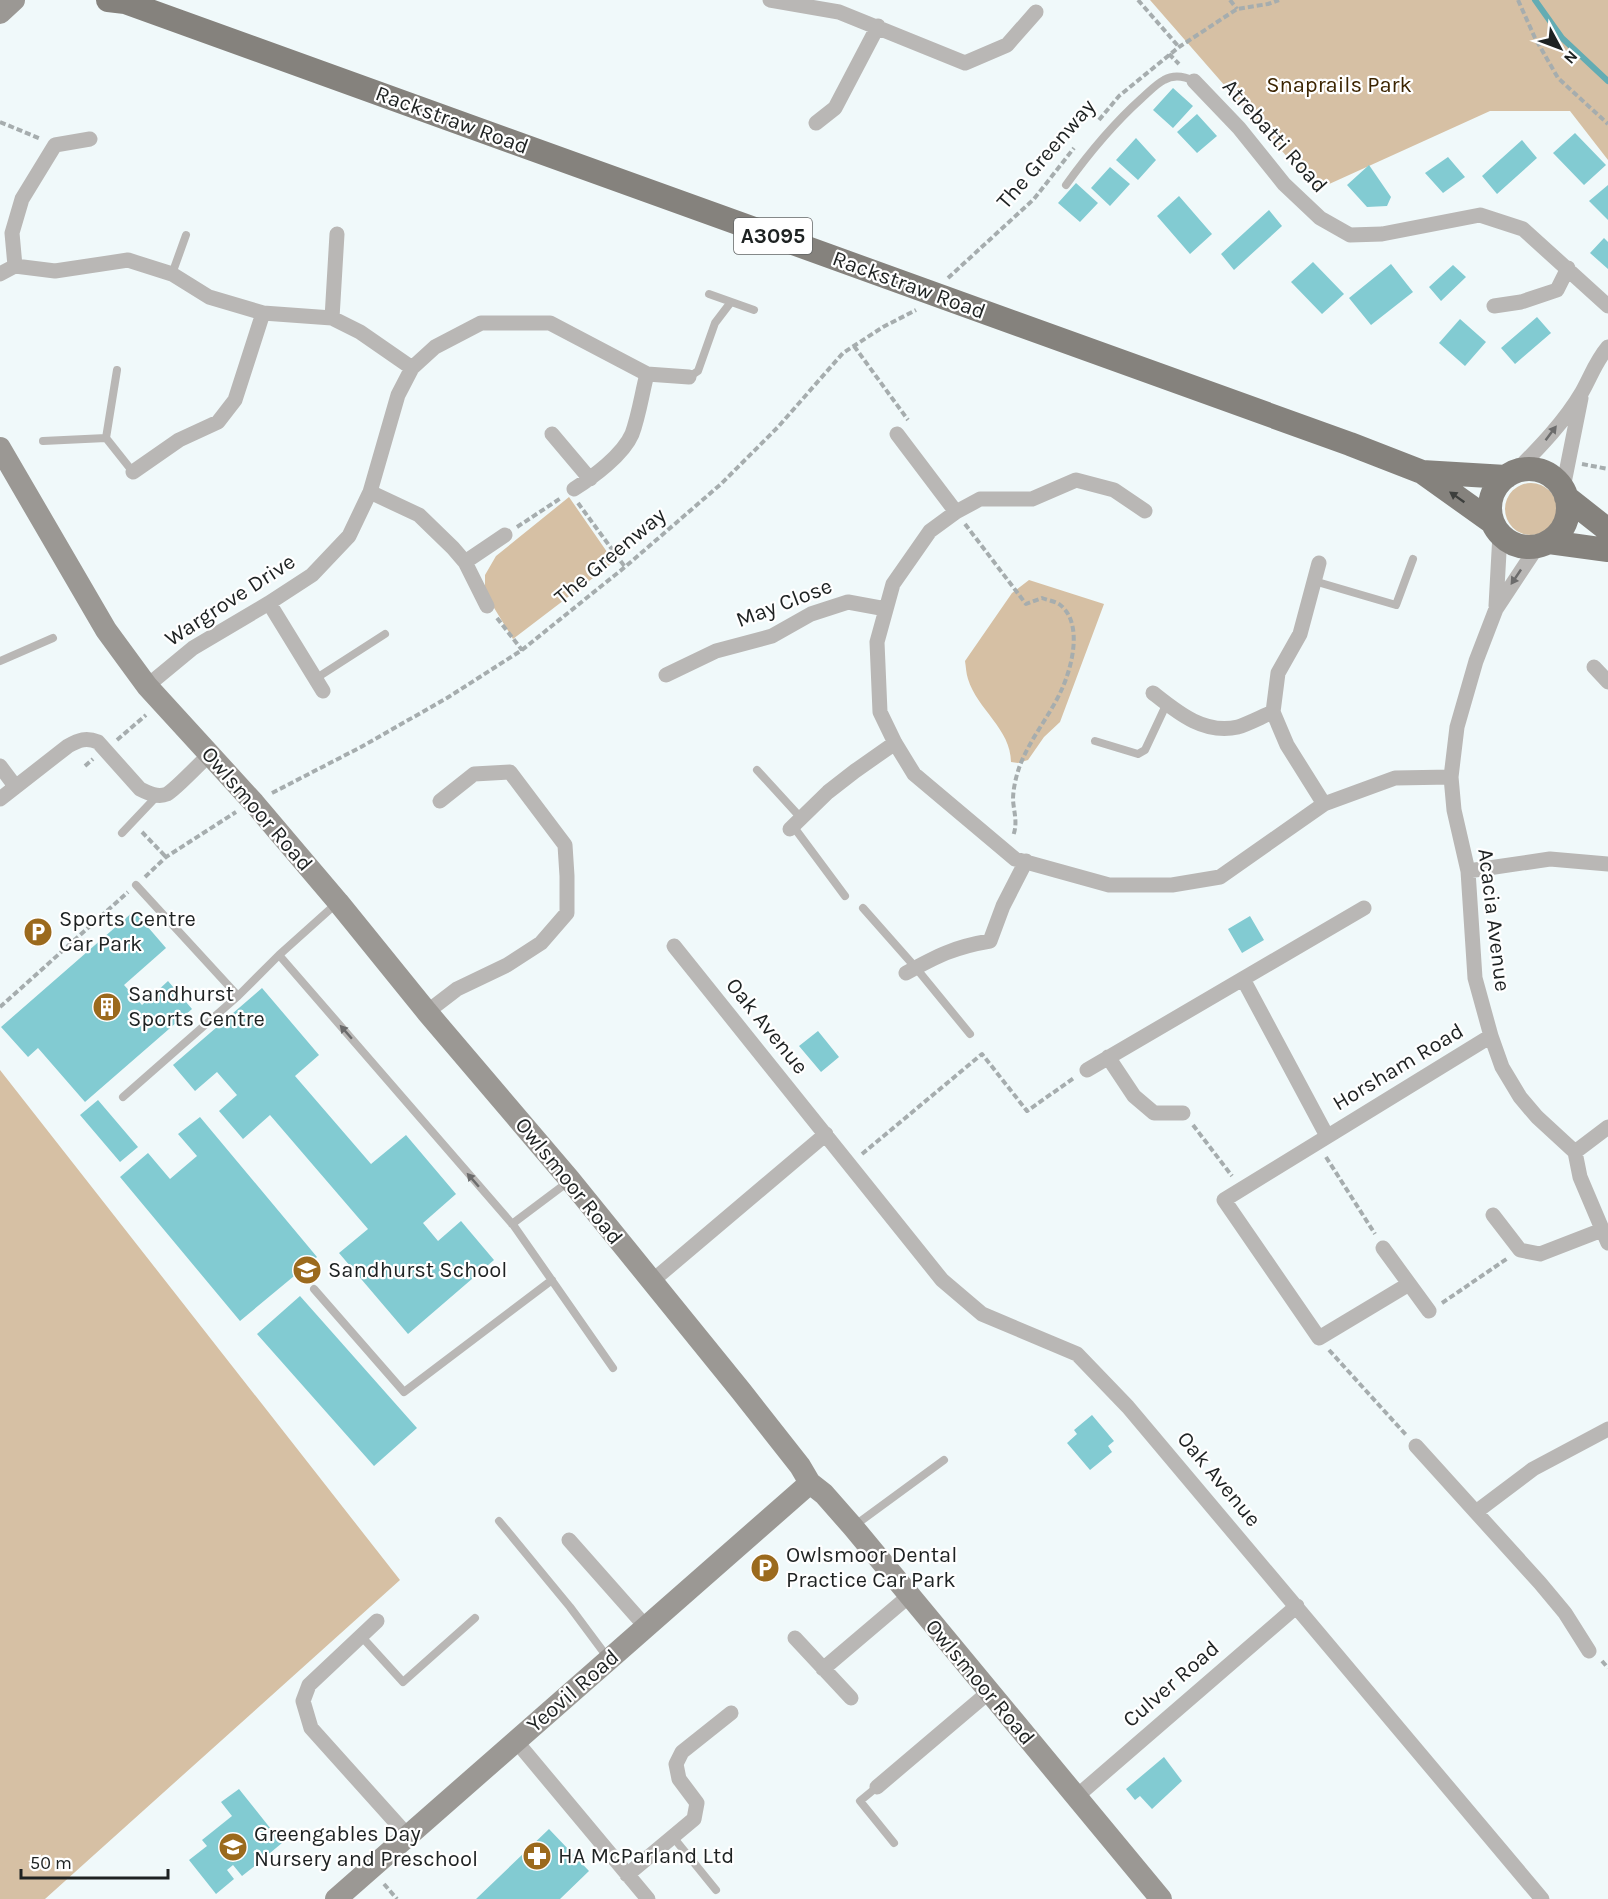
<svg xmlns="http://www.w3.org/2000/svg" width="1608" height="1899" font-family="Karla,sans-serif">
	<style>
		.green { fill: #d6c0a4 }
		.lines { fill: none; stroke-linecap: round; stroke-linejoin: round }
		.stream { stroke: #63acb3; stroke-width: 6 }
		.building { fill: #82cbd2 }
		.path { stroke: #a6adae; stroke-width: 4; stroke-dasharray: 6 3; stroke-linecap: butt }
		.lane { stroke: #b9b7b5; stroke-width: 8 }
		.street { stroke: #b9b7b5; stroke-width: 15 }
		.secondary { stroke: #9b9894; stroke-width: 22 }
		.primary { stroke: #85827d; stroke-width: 24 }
		.oneway { fill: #6c6c6c }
		.oneway2 { fill: #3d3f3d }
		.labels { text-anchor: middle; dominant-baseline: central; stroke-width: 4.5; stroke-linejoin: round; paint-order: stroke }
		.shield { fill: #fff; stroke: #626464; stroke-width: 1.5 }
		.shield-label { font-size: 21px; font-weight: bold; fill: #1e2222 }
		.park-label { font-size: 22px; fill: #3b2400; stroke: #fff }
		.street-label { font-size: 22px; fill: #1e2222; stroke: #fff }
		.poi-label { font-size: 22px; fill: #1e2222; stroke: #fff; text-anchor: start }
	</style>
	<rect width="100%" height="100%" fill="#f0f9fa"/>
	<path class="green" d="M1150 0H1608V160L1570 111H1490L1316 190Z
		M1505 509a26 26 0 1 1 52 0a26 26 0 1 1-52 0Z
		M569 497 614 562 513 639 485 593V575L496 556Z
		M1029 580 1104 604 1060 722 1044 737 1028 760 1018 763 1011 762C1011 729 977 709 968 679 966 673 966 667 965 661L1012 593Z
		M0 1070 400 1580 45 1899H0Z"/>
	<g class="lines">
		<path class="stream" d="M1535 0 1562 38 1608 81"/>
	</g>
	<path class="building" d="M1173 88 1193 106 1173 128 1153 110Z
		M1197 114 1217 136 1197 153 1177 132Z
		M1575 133 1606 165 1584 185 1553 153Z
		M1136 138 1156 160 1138 180 1116 160Z
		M1522 140 1537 158 1497 194 1482 176Z
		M1448 157 1465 177 1443 193 1425 173Z
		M1369 165 1391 197 1387 206 1367 207 1347 185Z
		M1110 167 1130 184 1110 206 1091 188Z
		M1076 183 1098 203 1080 222 1058 203Z
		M1608 185V220L1589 201Z
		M1179 196 1212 234 1190 254 1157 216Z
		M1269 210 1282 226 1234 270 1221 254Z
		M1604 238 1608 242V269L1590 253Z
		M1313 262 1344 294 1322 314 1291 282Z
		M1391 264 1413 292 1371 325 1349 298Z
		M1453 265 1466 277 1441 301 1429 287Z
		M1537 317 1551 333 1515 364 1501 348Z
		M1460 319 1486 342 1465 366 1439 343Z
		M134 911 166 948 124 985 142 1005 168 981 192 1009 85 1102 38 1048 28 1057 1 1027Z
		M1250 916 1264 940 1242 953 1228 929Z
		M262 988 319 1055 295 1076 371 1164 406 1135 456 1194 423 1223 438 1241 461 1221 494 1260 408 1334 339 1253 368 1229 270 1115 243 1139 219 1111 237 1095 217 1072 195 1091 173 1065Z
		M818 1031 839 1057 821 1072 799 1046Z
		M98 1100 138 1147 120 1162 80 1115Z
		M200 1117 317 1257 240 1321 120 1177 148 1153 170 1179 197 1156 178 1134Z
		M300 1296 417 1428 374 1466 257 1334Z
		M1092 1415 1114 1441 1108 1446 1112 1452 1090 1470 1067 1443 1077 1434 1074 1430Z
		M1164 1757 1182 1781 1152 1809 1140 1796 1135 1800 1126 1789Z
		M239 1789 282 1843 264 1858 257 1849 253 1852 261 1861 242 1876 233 1865 227 1870 234 1879 216 1894 189 1860 207 1846 202 1840 232 1816 221 1802Z
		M549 1829 589 1871 560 1899H476Z"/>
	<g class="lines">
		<path class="path" d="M1138 0 1179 47
			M1230 0 1237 9
			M1518 0 1535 38 1558 78 1608 124
			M1169 54 1179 64
			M1099 120 1119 96 1179 47 1237 9 1268 4 1279 0
			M0 122 41 139
			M948 278 1034 199 1074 148
			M854 346 908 420
			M1582 464 1608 469
			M578 503 625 567
			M965 524 1026 604 1042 598C1047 600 1054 601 1059 604 1084 622 1072 668 1061 691 1049 717 1029 740 1019 768 1016 777 1013 789 1013 800 1014 813 1018 823 1013 836
			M517 527 561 498
			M497 618 522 650
			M117 740 146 715
			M85 766 93 759
			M272 793 361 747 447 698 522 650 625 567 721 484 778 427 843 353 883 327 916 310
			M142 832 166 857
			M145 877 166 857 236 812
			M0 1007 128 892
			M1193 1125 1232 1176
			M862 1154 982 1054 1027 1111 1074 1078
			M1326 1157 1375 1234
			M1442 1303 1508 1258
			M1329 1350 1407 1436
			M1602 1661 1608 1668
			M384 1884 397 1899"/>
		<path class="lane" d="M1066 185C1089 153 1113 124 1142 98 1149 92 1156 84 1164 80 1174 74 1184 76 1194 81
			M172 274 186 235
			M709 294 754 310
			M689 377 698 371 715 323 731 302
			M106 438 117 370
			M43 441 106 438 133 472
			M1314 581 1396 605 1413 559
			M0 661 53 638
			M315 679 385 634
			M1095 741 1138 754 1145 750 1167 703
			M757 770 801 818
			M793 826 845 896
			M122 833 158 795
			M136 885 238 996
			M863 908 916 968 970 1034
			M279 955 514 1226 613 1368
			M123 1097 238 996 279 955 337 903
			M512 1224 568 1182
			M314 1289 404 1392 552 1280
			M499 1521 570 1607 608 1658
			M854 1526 944 1460
			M361 1636 403 1682 475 1618
			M877 1787 860 1801 894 1843
			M673 1837 716 1890"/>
		<path class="street" d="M770 0 839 12 965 63 1007 45 1036 12
			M1194 81 1239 128 1284 184 1320 218 1350 235 1382 234 1480 215 1523 229 1608 306
			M816 123 835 108 878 26
			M90 139 55 145 22 199 12 233 15 266 55 271 128 260 172 274 209 297 263 313 332 318 360 332 412 368
			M0 274 15 266
			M1494 306 1521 302 1557 290 1568 268
			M332 318 337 234
			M552 434 590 479
			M897 434 956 512
			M1516 471C1540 447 1565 421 1582 392 1591 376 1596 361 1608 347
			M133 472 179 440 218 422 235 400 263 313
			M1563 488 1581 398
			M574 489C593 477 623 455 632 434 639 415 642 393 647 374
			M370 492 419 515 453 548 465 562 487 606
			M1145 511 1114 490 1076 480 1032 499H980L956 512 930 531 893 584 877 642 880 712 895 743 914 774 1015 859 1109 885H1172L1220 877 1324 804 1395 778 1451 777
			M1537 547 1496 609 1476 661 1457 727 1451 777 1454 810 1468 871 1475 978 1491 1036 1502 1067 1520 1097 1537 1117 1575 1152 1580 1177 1608 1243
			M465 562 505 535
			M1319 563 1300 634 1278 673 1273 712 1287 745 1324 804
			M269 603 323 691
			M1496 606 1500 534
			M1594 667 1608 682
			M666 675 716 651 772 636 811 614 848 602 886 609
			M147 686 193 648 269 603 312 575 349 536 370 492 398 395 412 368 435 347 481 323H550L647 374 689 377
			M1153 693C1177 712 1204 735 1238 727 1250 723 1261 717 1273 712
			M0 766 15 786
			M0 799 68 746C79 740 86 737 98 742L140 789C148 793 158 798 167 794 176 789 200 763 210 754
			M790 829 828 792 855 771 895 743
			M1468 871 1550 859 1608 864
			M674 946 942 1280 982 1314 1077 1354 1128 1407 1542 1899
			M906 973C937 956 954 947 990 941L1003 906 1026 861
			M1243 979 1327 1136
			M427 1012 457 989 507 965 541 943 567 913V876L565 845 510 772 474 774 440 801
			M1108 1057 1134 1096 1154 1113H1183
			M1087 1070 1364 908
			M1575 1152 1608 1127
			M1493 1215 1520 1250 1540 1254 1602 1230
			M1383 1248 1429 1311
			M651 1282 826 1134
			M1409 1284 1319 1338 1224 1200 1491 1036
			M1416 1446 1540 1583 1565 1613 1589 1651
			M1476 1512 1533 1469 1608 1429
			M569 1540 646 1627
			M377 1621 309 1685 303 1701 311 1728 408 1836
			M795 1638 851 1698
			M823 1669 909 1596
			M516 1741 648 1899
			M877 1787 989 1692
			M1076 1797 1297 1606
			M627 1875 694 1819 697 1803 679 1779 676 1764 682 1752 731 1713"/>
		<path class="secondary" d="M0 13 14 0
			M0 448 106 630 147 686 254 803 338 902 427 1012 570 1180 741 1391 800 1466 810 1483 824 1494 853 1527 1161 1899
			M336 1899 810 1483"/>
		<path class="primary" d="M108 0 125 2 1350 444 1422 472 1492 522
			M1490 508a39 39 0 1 1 78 0a39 39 0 1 1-78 0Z
			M1422 472 1506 477
			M1566 497 1608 530
			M1549 542 1608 550"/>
	</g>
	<defs><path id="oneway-solid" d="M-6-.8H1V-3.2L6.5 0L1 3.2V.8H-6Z" transform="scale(1.5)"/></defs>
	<g class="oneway">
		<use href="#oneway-solid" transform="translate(1551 433) rotate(-53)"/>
		<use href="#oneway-solid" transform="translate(1516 577) rotate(124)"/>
		<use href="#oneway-solid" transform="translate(346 1032) rotate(-131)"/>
		<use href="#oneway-solid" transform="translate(473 1180) rotate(-131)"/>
	</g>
	<use class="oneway2" href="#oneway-solid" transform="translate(1457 497) rotate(-145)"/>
	<defs>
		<g id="parking-disc" transform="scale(1.5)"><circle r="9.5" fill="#9b6a1d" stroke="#fff"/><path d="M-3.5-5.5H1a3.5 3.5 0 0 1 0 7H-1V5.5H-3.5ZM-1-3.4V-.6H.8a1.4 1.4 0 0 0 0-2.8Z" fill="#fff"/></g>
		<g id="building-disc" transform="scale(1.5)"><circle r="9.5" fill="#9b6a1d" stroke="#fff"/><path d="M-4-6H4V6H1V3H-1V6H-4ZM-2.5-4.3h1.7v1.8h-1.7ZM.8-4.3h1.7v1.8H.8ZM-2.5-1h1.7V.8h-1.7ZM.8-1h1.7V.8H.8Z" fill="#fff"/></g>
		<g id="school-disc" transform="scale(1.5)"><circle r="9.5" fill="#9b6a1d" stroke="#fff"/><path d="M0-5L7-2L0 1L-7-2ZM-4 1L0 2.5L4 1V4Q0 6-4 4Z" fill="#fff"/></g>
		<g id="pharmacy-disc" transform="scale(1.5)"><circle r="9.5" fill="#9b6a1d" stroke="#fff"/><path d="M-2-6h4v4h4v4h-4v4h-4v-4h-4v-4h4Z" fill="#fff"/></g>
	</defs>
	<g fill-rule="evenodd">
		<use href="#parking-disc" x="38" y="932"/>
		<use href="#building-disc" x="107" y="1007"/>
		<use href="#school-disc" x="307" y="1270"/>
		<use href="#parking-disc" x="765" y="1568"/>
		<use href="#school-disc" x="233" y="1847"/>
		<use href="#pharmacy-disc" x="537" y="1856"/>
	</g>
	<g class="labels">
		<rect class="shield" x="734" y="218" width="78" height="36" rx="4.5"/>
		<g class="shield-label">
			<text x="773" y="236">A3095</text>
		</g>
		<g class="park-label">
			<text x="1339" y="85">Snaprails Park</text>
		</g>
		<g class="street-label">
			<text transform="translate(452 120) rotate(20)">Rackstraw Road</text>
			<text transform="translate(1275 136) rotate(48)">Atrebatti Road</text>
			<text transform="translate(1046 154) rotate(-49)">The Greenway</text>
			<text transform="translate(909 285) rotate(20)">Rackstraw Road</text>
			<text transform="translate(610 556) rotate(-40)">The Greenway</text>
			<text transform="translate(230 600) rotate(-33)">Wargrove Drive</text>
			<text transform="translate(784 603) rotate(-21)">May Close</text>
			<text transform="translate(257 809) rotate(49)">Owlsmoor Road</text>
			<text transform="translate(1494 920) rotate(83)">Acacia Avenue</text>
			<text transform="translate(767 1026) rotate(51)">Oak Avenue</text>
			<text transform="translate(1398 1067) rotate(-31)">Horsham Road</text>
			<text transform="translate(569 1181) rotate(51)">Owlsmoor Road</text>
			<text transform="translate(1219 1479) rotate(50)">Oak Avenue</text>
			<text transform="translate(980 1682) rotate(50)">Owlsmoor Road</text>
			<text transform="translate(1171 1684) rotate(-41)">Culver Road</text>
			<text transform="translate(573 1691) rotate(-41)">Yeovil Road</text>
		</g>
		<g class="poi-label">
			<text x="59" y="919">Sports Centre<tspan x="59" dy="25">Car Park</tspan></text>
			<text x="128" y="994">Sandhurst<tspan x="128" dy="25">Sports Centre</tspan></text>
			<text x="328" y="1270">Sandhurst School</text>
			<text x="786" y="1555">Owlsmoor Dental<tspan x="786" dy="25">Practice Car Park</tspan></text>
			<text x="254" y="1834">Greengables Day<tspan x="254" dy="25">Nursery and Preschool</tspan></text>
			<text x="558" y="1856">HA McParland Ltd</text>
		</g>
	</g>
	<g transform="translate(1560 48) rotate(131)" stroke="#ffffff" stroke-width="4.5" paint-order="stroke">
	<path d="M0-4.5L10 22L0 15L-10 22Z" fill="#1e2222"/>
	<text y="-9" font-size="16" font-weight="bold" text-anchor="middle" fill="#1e2222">N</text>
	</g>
	<path d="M21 1869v9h147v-9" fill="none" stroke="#1e2222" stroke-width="3"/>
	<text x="30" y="1869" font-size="18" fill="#1e2222" stroke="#ffffff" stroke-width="4.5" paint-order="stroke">50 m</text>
</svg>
